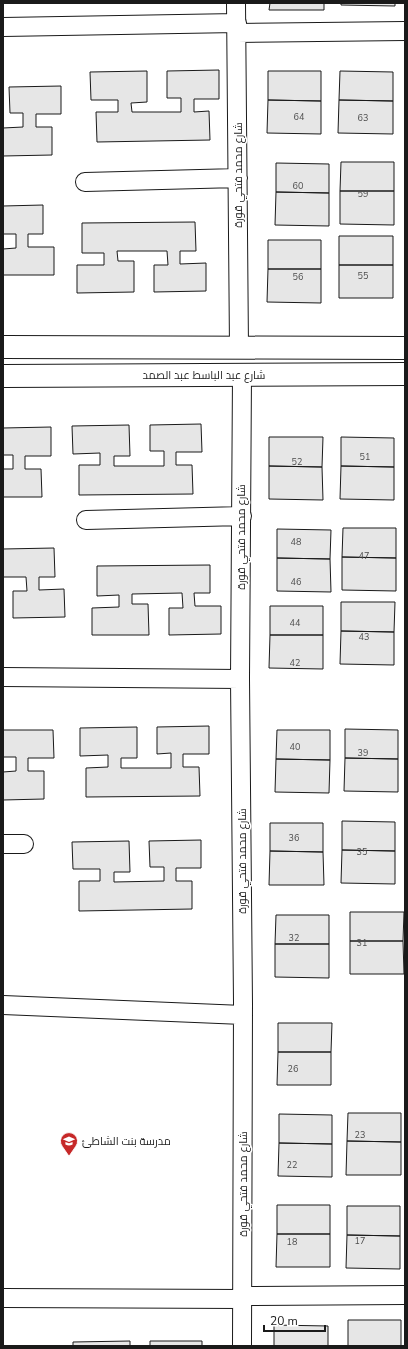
<svg xmlns="http://www.w3.org/2000/svg" width="408" height="1349" font-family="'Nunito Sans',Cairo,sans-serif">
	<style>
		.building { fill: #e6e6e6; stroke: #1a1a1a }
		.lines { fill: none; stroke-linecap: round; stroke-linejoin: round }
		.street-casing { stroke: #1a1a1a; stroke-width: 20 }
		.secondary-casing { stroke: #1a1a1a; stroke-width: 24 }
		.street { stroke: #fff; stroke-width: 18 }
		.secondary { stroke: #fff; stroke-width: 22 }
		.labels { text-anchor: middle; dominant-baseline: central; stroke-width: 3; stroke-linejoin: round; paint-order: stroke }
		.number-label { font-size: 9px; fill: #4d4d4d }
		.street-label { font-size: 11px; fill: #1a1a1a; stroke: #fff }
		.poi-label { font-size: 11px; fill: #1a1a1a; stroke: #fff; text-anchor: start }
	</style>
	<rect width="100%" height="100%" fill="#fff"/>
	<path class="building" d="M270 3H324V10H269Z
		M341 3H395V6L341 5Z
		M219 70V99H194V112L209 111 210 140 97 142 96 112H118V100H91L90 72 147 71V102L131 103 132 112H181V98H167V71Z
		M268 71H321V101L268 100Z
		M340 71 393 72V101L339 100Z
		M61 86V114H36V127H52V155L3 156V128L23 127V113H10L9 87Z
		M268 100 321 101V134L267 133Z
		M339 100 393 101V134L338 133Z
		M341 162H394V191H340Z
		M276 163 329 164V193L276 192Z
		M340 191H394V225L340 224Z
		M276 192 329 193V226L275 225Z
		M43 205V234H28V247H54V275H3V249L16 248V234H3V206Z
		M195 222 196 251H180V264L206 263V291L154 292V265H168L167 251H117L118 261H134V292L77 293V265H104V253H82V223Z
		M339 236H393V265H339Z
		M268 240H321V269H268Z
		M339 265H393V298H339Z
		M268 269H321V303L267 302Z
		M201 424 202 452H176V465H192L193 494 79 495V465H100V453L73 454 72 426 129 425 130 456H114V466H164V451H150V425Z
		M51 427V456H25V469H41L42 497H3V469H13V455H3V428Z
		M269 437H323L322 467 269 466Z
		M341 437 394 438V467L341 466Z
		M269 466 322 467 323 500 269 499Z
		M341 466 394 467V500L340 499Z
		M343 528H396V558L342 557Z
		M277 529 331 530 330 559 277 558Z
		M54 548 55 577H39V590L64 589 65 617 13 618V591H27L26 577H3V549Z
		M342 557 396 558V591L342 590Z
		M277 558 330 559 331 592 277 591Z
		M210 565V593H194L195 606H221V634L169 635V608H183L182 593 132 594V604H148L149 635H92V608L119 607V595L97 596V566Z
		M341 602H395L394 632 341 631Z
		M270 606H323V635H270Z
		M341 631 394 632V665L340 664Z
		M270 635H323V669L269 668Z
		M209 726V754H183V767H199L200 796 86 797V768L108 767V755L80 756V728L137 727V758H121V768H171V753L157 754V727Z
		M345 729 398 730V759L345 758Z
		M3 730H53L54 758H28V771H44V799L3 800V772L16 771V757H3Z
		M277 730H330V760L276 759Z
		M345 758 398 759V792L344 791Z
		M276 759 330 760 329 793 275 792Z
		M342 821 395 822V851L342 850Z
		M270 823H323V852L270 851Z
		M201 840V868H176V881H192V909L79 911V881H100V869H73L72 842 129 841 130 872H114V882L164 881V867H150L149 841Z
		M342 850 395 851V884L341 883Z
		M270 851 323 852 324 885H269Z
		M350 912H404L403 941H350Z
		M276 915H329V944H275Z
		M350 941H403L404 974H350Z
		M275 944H329V978L275 977Z
		M278 1023H332L331 1052H278Z
		M278 1052H331V1085H277Z
		M348 1113H401V1142L347 1141Z
		M279 1114 332 1115V1144L279 1143Z
		M347 1141 401 1142V1175H346Z
		M279 1143 332 1144V1177L278 1176Z
		M277 1205H330V1234H277Z
		M347 1206H400V1236L347 1235Z
		M277 1234H330V1267H276Z
		M347 1235 400 1236V1269L346 1268Z
		M348 1320H401V1346H348Z
		M274 1325 328 1326V1346H274Z
		M130 1341V1346H73V1342Z
		M150 1341H202V1346H150Z"/>
	<g class="lines">
		<g class="street-casing">
			<path id="street" d="M236 3 239 348
				M3 27 237 23
				M237 33 405 31
				M85 182 238 178
				M242 375 240 679 243 1003 242 1346
				M86 520 242 516
				M3 677 240 679
				M3 844H24
				M3 1005 243 1015
				M242 1296 405 1295
				M3 1298 242 1299"/>
		</g>
		<g class="secondary-casing">
			<path id="secondary" d="M3 347 405 348
				M3 376 405 374"/>
		</g>
		<use href="#street" class="street"/>
		<use href="#secondary" class="secondary"/>
	</g>
	<defs>
		<g id="school-pin" transform="scale(0.9)"><path d="M0 17L-7.5 6A9.5 9.5 0 1 1 7.5 6Z" fill="#c62828" stroke="#fff"/><path d="M0-5L7-2L0 1L-7-2ZM-4 1L0 2.5L4 1V4Q0 6-4 4Z" fill="#fff"/></g>
	</defs>
	<g fill-rule="evenodd">
		<use href="#school-pin" x="69" y="1141"/>
	</g>
	<g class="labels">
		<g class="number-label">
			<text x="299" y="117">64</text>
			<text x="363" y="118">63</text>
			<text x="298" y="186">60</text>
			<text x="363" y="194">59</text>
			<text x="363" y="276">55</text>
			<text x="298" y="277">56</text>
			<text x="365" y="457">51</text>
			<text x="297" y="462">52</text>
			<text x="296" y="542">48</text>
			<text x="364" y="556">47</text>
			<text x="296" y="582">46</text>
			<text x="295" y="623">44</text>
			<text x="364" y="637">43</text>
			<text x="295" y="663">42</text>
			<text x="295" y="747">40</text>
			<text x="363" y="753">39</text>
			<text x="294" y="838">36</text>
			<text x="362" y="852">35</text>
			<text x="294" y="938">32</text>
			<text x="362" y="943">31</text>
			<text x="293" y="1069">26</text>
			<text x="360" y="1135">23</text>
			<text x="292" y="1165">22</text>
			<text x="360" y="1241">17</text>
			<text x="292" y="1242">18</text>
		</g>
		<g class="street-label">
			<text transform="translate(238 175) rotate(-90)">شارع محمد فتحي قورة</text>
			<text x="204" y="375">شارع عبد الباسط عبد الصمد</text>
			<text transform="translate(241 537) rotate(-90)">شارع محمد فتحي قورة</text>
			<text transform="translate(242 861) rotate(-90)">شارع محمد فتحي قورة</text>
			<text transform="translate(243 1184) rotate(-90)">شارع محمد فتحي قورة</text>
		</g>
		<g class="poi-label">
			<text x="82" y="1141">مدرسة بنت الشاطئ</text>
		</g>
	</g>
	<rect width="408" height="1349" fill="none" stroke="#1a1a1a" stroke-width="8"/>
	<path d="M264 1325v6h61v-6" fill="none" stroke="#1a1a1a" stroke-width="2"/>
	<text x="270" y="1325" font-size="12" fill="#1a1a1a" stroke="#ffffff" stroke-width="3" paint-order="stroke">20 m</text>
</svg>
